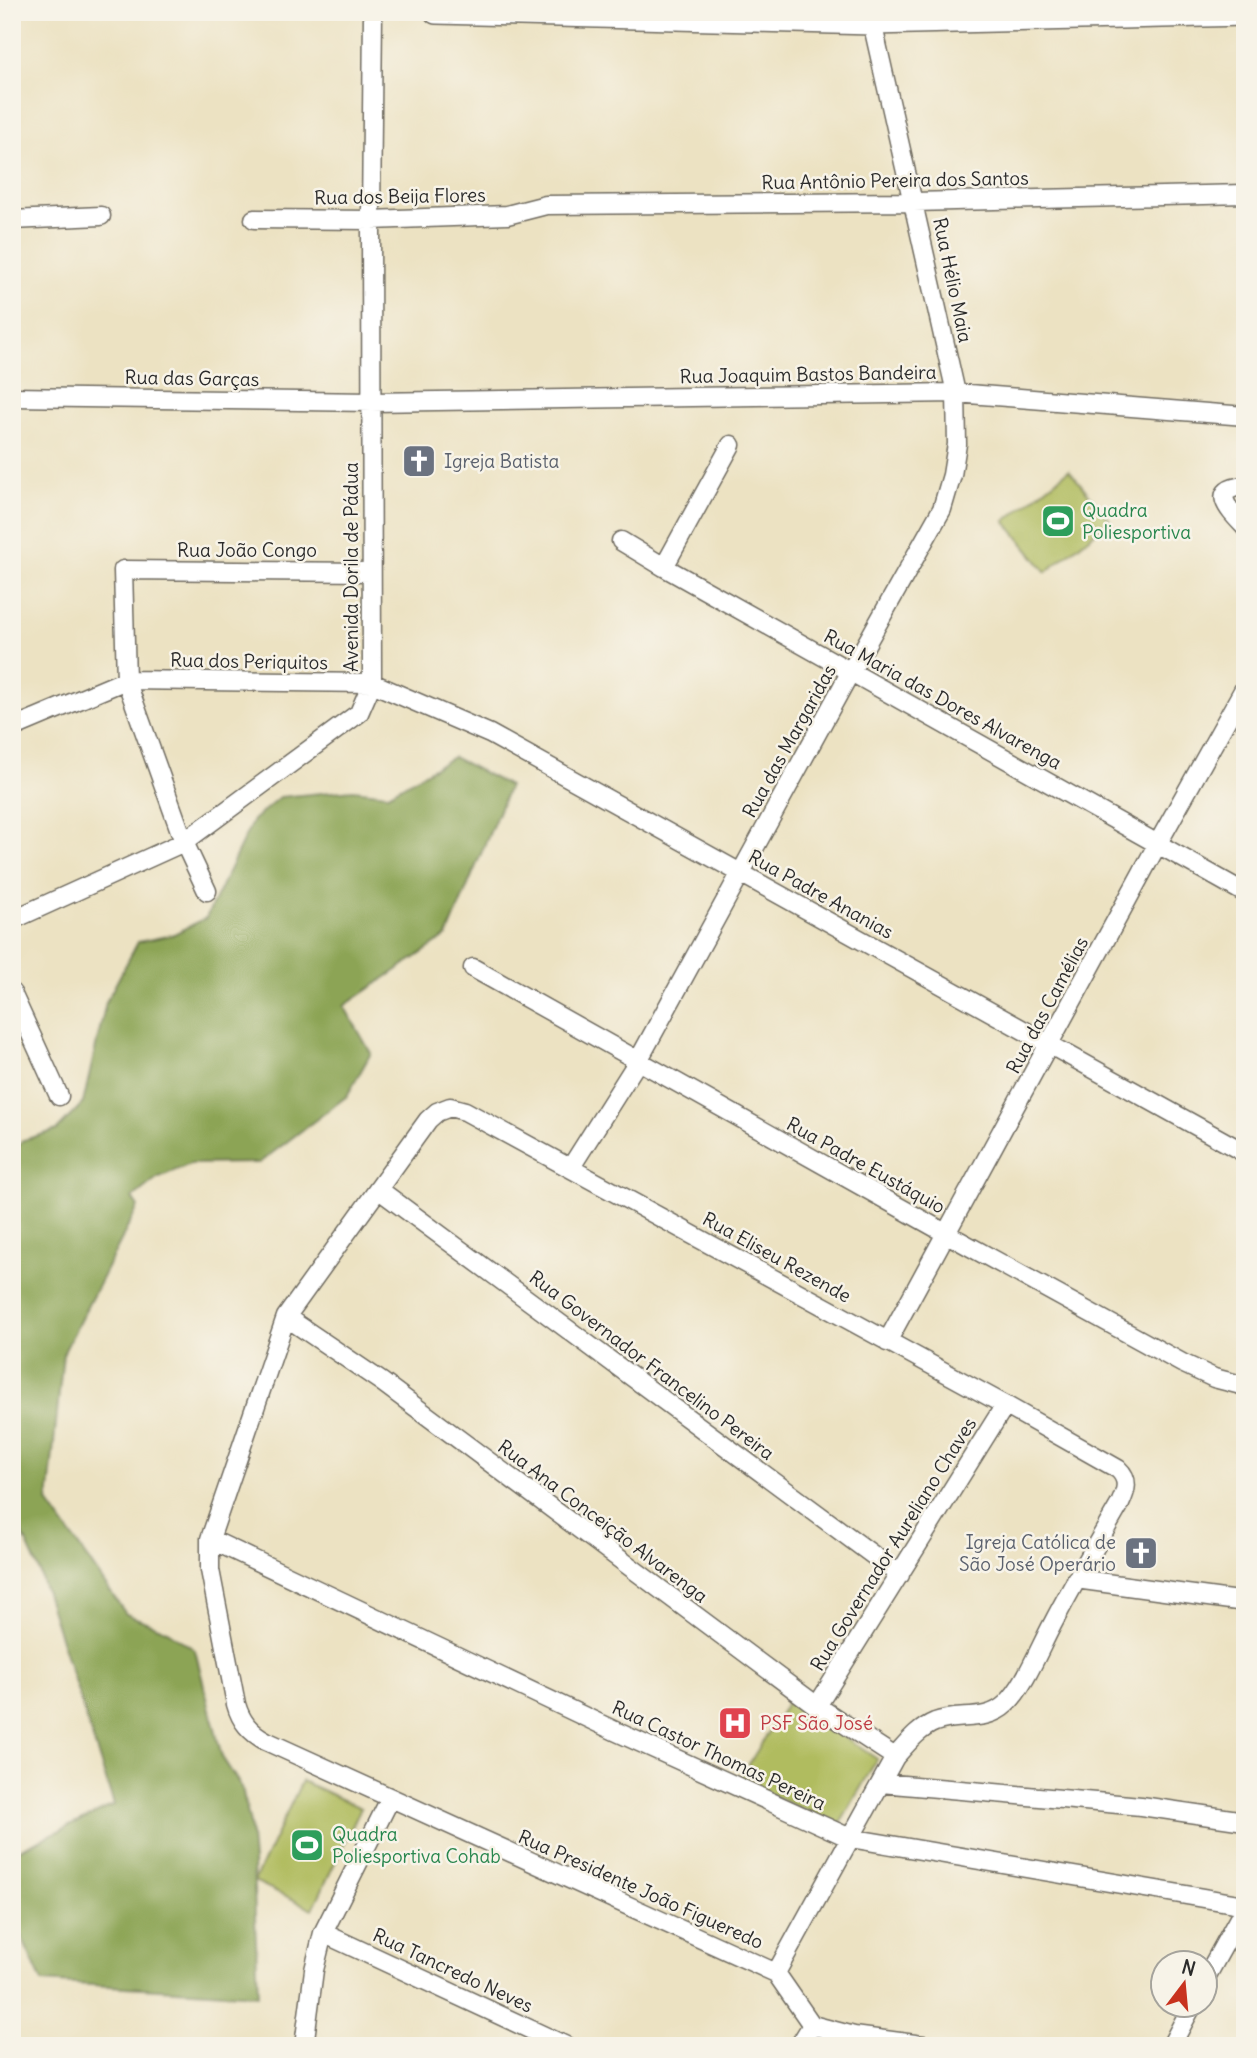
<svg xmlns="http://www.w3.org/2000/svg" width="1257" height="2058" font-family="Delius,sans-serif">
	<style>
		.green { fill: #b0bc5e; stroke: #6e7444; stroke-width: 2 }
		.forest { fill: #8ca455; stroke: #5c6840; stroke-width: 2 }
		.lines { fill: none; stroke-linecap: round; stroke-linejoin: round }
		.minor-casing { stroke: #6f6b60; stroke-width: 21 }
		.tertiary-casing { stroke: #6f6b60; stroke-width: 26 }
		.minor { stroke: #fff; stroke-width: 18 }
		.tertiary { stroke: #fff; stroke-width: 23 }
		.labels { text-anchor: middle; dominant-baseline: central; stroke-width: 5; stroke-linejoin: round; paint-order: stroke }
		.street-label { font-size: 19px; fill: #2b2b2b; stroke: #f7f3e8 }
		.worship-label { font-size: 19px; fill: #5b616d; stroke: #f7f3e8; text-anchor: start }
		.leisure-label { font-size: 19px; fill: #27864d; stroke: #f7f3e8; text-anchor: start }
		.health-label { font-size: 19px; fill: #be3a42; stroke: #f7f3e8; text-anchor: start }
	</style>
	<rect width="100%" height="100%" fill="#f7f3e8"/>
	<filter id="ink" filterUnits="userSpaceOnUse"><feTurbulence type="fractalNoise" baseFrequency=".0143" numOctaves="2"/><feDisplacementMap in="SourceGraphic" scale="14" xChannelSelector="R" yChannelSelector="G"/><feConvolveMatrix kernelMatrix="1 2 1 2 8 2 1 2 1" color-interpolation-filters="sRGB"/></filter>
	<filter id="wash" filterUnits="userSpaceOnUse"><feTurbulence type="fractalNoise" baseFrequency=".00686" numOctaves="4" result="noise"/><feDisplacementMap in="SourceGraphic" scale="28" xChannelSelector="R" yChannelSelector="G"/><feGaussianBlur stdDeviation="1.57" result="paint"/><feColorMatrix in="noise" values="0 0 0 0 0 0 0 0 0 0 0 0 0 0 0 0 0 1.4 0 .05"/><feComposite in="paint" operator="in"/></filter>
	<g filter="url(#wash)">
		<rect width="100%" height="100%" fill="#ece2c2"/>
		<path class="green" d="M1069 470 1110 520 1046 572 1005 521Z
			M789 1699 877 1759 839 1826 739 1780Z
			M302 1781 361 1808 313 1909 254 1881Z"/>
		<path class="forest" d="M453 757 509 786 447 936 344 1006 371 1053 347 1096 259 1163 190 1164 157 1178 132 1198 138 1207 63 1354 48 1502 126 1614 166 1630 195 1650 222 1757 242 1788 250 1824 253 1861 258 1995 42 1982 12 1916V1853L114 1805 38 1568 12 1510V1154L23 1140 57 1130 83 1103 106 1002 138 942 172 935 206 918 253 820 280 797 353 790 388 794Z"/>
	</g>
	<g filter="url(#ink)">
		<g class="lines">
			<g class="minor-casing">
				<path id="minor" d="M254 219 371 220 507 215 546 205 914 202 1245 194
					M12 220 101 216
					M12 397 372 402 956 393 1245 416
					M1245 486C1206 489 1232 513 1245 527
					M621 541 664 567 1245 893
					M664 567 731 445
					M12 728 126 680 372 683 490 734 1245 1153
					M207 891 184 842 126 680 123 570 371 572
					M12 920 184 842 359 713 372 683 371 220 373 12
					M473 968 947 1234 1182 1363 1214 1378 1245 1386
					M12 993 59 1096
					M450 1107 465 1111 1005 1405 1118 1469C1130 1480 1126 1491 1120 1504 1097 1544 1073 1584 1052 1625 1040 1647 1024 1688 1006 1704 986 1723 959 1713 935 1722 918 1729 907 1744 895 1757L776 1973 266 1741C250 1732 241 1722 236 1704L210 1570V1539L286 1317 428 1120 437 1112Z
					M571 1167 638 1061 851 671 942 509 952 475 957 444 956 393 870 13
					M378 1189 900 1575
					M286 1317 382 1382 817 1706 895 1757
					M887 1342 1157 845 1245 687
					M210 1539 615 1731 850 1838 1245 1905
					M1076 1579 1245 1602
					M817 1706 1005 1405
					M881 1783 1141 1806 1245 1821
					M323 1933 566 2046
					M776 1973 812 2025
					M1204 1981 1245 1907
					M812 2025 854 2036 930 2046
					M304 2046 314 1970 323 1933 390 1799
					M799 2046 812 2025
					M1171 2046 1192 2006"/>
			</g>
			<g class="tertiary-casing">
				<path id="tertiary" d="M436 12 873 23 1245 14"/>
			</g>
			<use href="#minor" class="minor"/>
			<use href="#tertiary" class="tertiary"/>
		</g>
	</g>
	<defs>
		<g id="church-square" transform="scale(1.75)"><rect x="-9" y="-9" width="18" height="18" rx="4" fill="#6b7280" stroke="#f7f3e8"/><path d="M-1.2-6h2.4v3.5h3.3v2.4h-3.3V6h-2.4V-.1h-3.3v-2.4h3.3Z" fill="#fff"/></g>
		<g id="stadium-square" transform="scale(1.75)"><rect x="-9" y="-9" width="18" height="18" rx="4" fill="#2e9e5b" stroke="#f7f3e8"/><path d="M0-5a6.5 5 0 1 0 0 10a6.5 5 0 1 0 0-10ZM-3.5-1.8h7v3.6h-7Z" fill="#fff"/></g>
		<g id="hospital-square" transform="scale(1.75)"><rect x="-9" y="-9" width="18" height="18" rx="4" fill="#e0444e" stroke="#f7f3e8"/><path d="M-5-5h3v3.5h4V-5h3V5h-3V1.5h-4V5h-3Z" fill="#fff"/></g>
	</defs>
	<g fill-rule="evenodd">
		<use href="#church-square" x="419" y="461"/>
		<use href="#stadium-square" x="1058" y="521"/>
		<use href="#church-square" x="1141" y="1553"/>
		<use href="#hospital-square" x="735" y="1723"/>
		<use href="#stadium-square" x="307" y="1845"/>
	</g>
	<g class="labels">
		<g class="street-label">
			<text transform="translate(895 180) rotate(-1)">Rua Antônio Pereira dos Santos</text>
			<text transform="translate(400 196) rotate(-1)">Rua dos Beija Flores</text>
			<text transform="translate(953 280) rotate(78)">Rua Hélio Maia</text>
			<text transform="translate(808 374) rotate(-1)">Rua Joaquim Bastos Bandeira</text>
			<text transform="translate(192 378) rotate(1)">Rua das Garças</text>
			<text x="247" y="550">Rua João Congo</text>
			<text transform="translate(351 567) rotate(-90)">Avenida Dorila de Pádua</text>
			<text transform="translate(249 661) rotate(1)">Rua dos Periquitos</text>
			<text transform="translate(943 699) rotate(29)">Rua Maria das Dores Alvarenga</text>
			<text transform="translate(789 741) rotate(-61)">Rua das Margaridas</text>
			<text transform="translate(821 894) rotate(29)">Rua Padre Ananias</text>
			<text transform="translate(1047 1005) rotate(-62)">Rua das Camélias</text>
			<text transform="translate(866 1165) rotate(29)">Rua Padre Eustáquio</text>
			<text transform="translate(777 1257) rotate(29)">Rua Eliseu Rezende</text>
			<text transform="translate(652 1365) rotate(37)">Rua Governador Francelino Pereira</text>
			<text transform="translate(603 1521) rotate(37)">Rua Ana Conceição Alvarenga</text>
			<text transform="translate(893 1544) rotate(-58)">Rua Governador Aureliano Chaves</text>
			<text transform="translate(719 1755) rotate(25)">Rua Castor Thomas Pereira</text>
			<text transform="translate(641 1889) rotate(24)">Rua Presidente João Figueredo</text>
			<text transform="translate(453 1970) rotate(25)">Rua Tancredo Neves</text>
		</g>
		<g class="worship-label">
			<text x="444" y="461">Igreja Batista</text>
			<text x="1116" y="1542" text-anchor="end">Igreja Católica de<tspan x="1116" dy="22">São José Operário</tspan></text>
		</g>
		<g class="leisure-label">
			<text x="1082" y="510">Quadra<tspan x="1082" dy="22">Poliesportiva</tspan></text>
			<text x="332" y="1834">Quadra<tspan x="332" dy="22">Poliesportiva Cohab</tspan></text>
		</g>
		<g class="health-label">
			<text x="760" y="1723">PSF São José</text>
		</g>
	</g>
	<rect width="1257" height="2058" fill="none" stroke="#f7f3e8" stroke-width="42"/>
	<g transform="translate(1184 1984) rotate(16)"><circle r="33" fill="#f7f3e8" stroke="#a5a39c" stroke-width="2"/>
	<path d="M0-5L12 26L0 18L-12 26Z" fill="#c8321e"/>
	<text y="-10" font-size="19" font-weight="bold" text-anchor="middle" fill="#2b2b2b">N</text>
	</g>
</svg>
